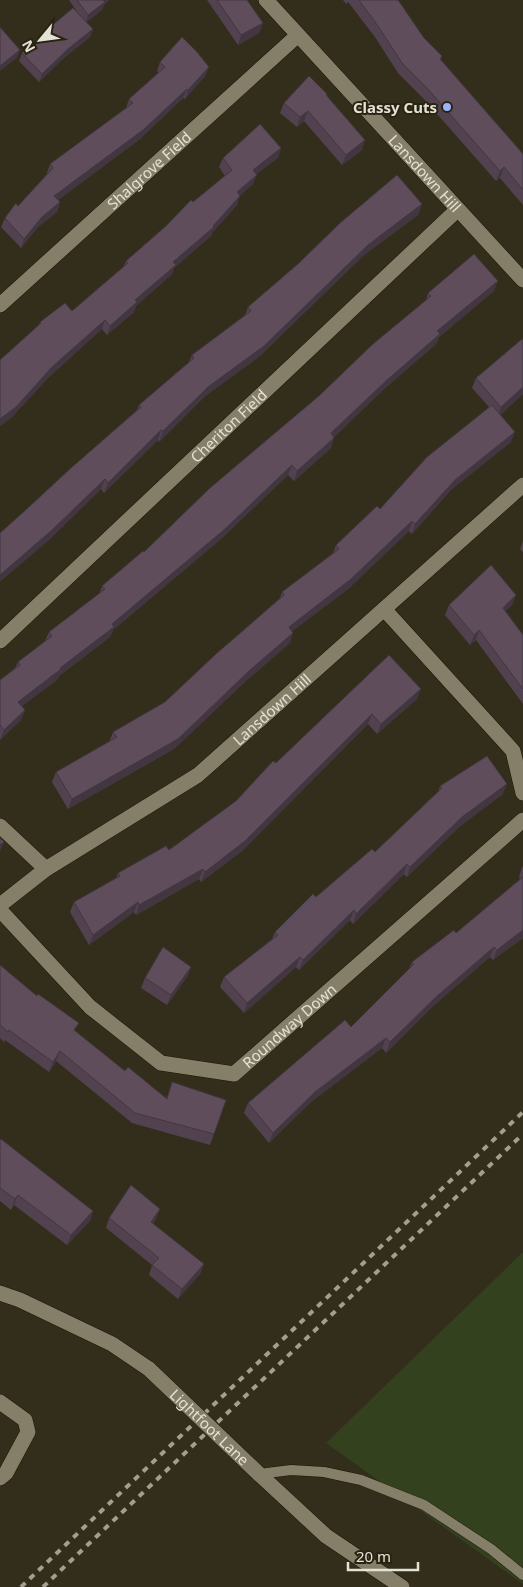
<svg xmlns="http://www.w3.org/2000/svg" width="523" height="1587" font-family="'Noto Sans',sans-serif">
	<style>
		.green { fill: #33411f }
		.lines { fill: none; stroke-linecap: round; stroke-linejoin: round }
		.lane-casing { stroke: #1b1604; stroke-width: 11 }
		.street-casing { stroke: #1b1604; stroke-width: 16 }
		.secondary-casing { stroke: #1b1604; stroke-width: 16 }
		.lane { stroke: #857f69; stroke-width: 10 }
		.street { stroke: #857f69; stroke-width: 15 }
		.secondary { stroke: #857f69; stroke-width: 15 }
		.rail { stroke: #a29e90; stroke-width: 4; stroke-dasharray: 6 6; stroke-linecap: butt }
		.secondary-bridge-casing { stroke: #1b1604; stroke-width: 16; stroke-linecap: butt }
		.secondary-bridge { stroke: #857f69; stroke-width: 15 }
		.wall { fill: #52424f }
		.shaded-wall { fill: #423640 }
		.building { fill: #5f4d5c; stroke: #423640 }
		.poi-dot { fill: #9ab5fd; stroke: #292411; stroke-width: 2 }
		.labels { text-anchor: middle; dominant-baseline: central; stroke-width: 4; stroke-linejoin: round; paint-order: stroke }
		.poi-label { font-size: 15px; font-weight: bold; fill: #e4e1d5; stroke: #292411; text-anchor: end }
		.street-label { font-size: 15px; fill: #e4e1d5; stroke: #292411 }
	</style>
	<rect width="100%" height="100%" fill="#332e1b"/>
	<path class="green" d="M523 1252V1584L326 1443Z"/>
	<g class="lines">
		<g class="lane-casing">
			<path id="lane" d="M259 1474 291 1470 324 1472 361 1480 424 1505 491 1549 523 1575"/>
		</g>
		<g class="street-casing">
			<g id="street">
				<path id="s1" d="M266 0 523 280"/>
				<path id="s2" d="M0 305 298 35"/>
				<path d="M384 609 513 751 523 793"/>
				<path id="s3" d="M0 641 457 210"/>
				<path d="M0 826 46 869"/>
				<path id="s4" d="M0 905 46 869 198 775 523 485"/>
				<path id="s5" d="M0 910 90 1007 161 1063 234 1074 523 820"/>
				<path d="M0 1402 25 1420 28 1432 6 1473 0 1478"/>
			</g>
		</g>
		<g class="secondary-casing">
			<path id="secondary" d="M0 1293 20 1300 112 1344 149 1369
				M259 1474 326 1536 402 1587"/>
		</g>
		<use href="#lane" class="lane"/>
		<use href="#street" class="street"/>
		<use href="#secondary" class="secondary"/>
		<path class="rail" d="M21 1587 523 1112
			M43 1587 523 1134"/>
		<g class="secondary-bridge-casing">
			<g id="secondary-bridge">
				<path id="s6" d="M149 1369 259 1474"/>
			</g>
		</g>
		<use href="#secondary-bridge" class="secondary-bridge"/>
	</g>
	<path class="wall" d="M69 0H109L104 5 102 10 86 22 93 29 90 37 65 57 39 82 19 61 22 53 80 16Z
		M207 0H247L263 23 259 33 238 45Z
		M343 0H398L424 38 442 56 441 60 523 154V205L500 178 496 181 423 98 398 73 375 37 348 2 346 4Z
		M160 62 209 67 205 76 185 99 183 98 140 139 58 200 60 202 57 212 38 227 21 248 1 227 5 218 18 206 47 174V173L50 164 126 108 129 99 159 73 157 71Z
		M327 94V95L362 150 342 165 304 121 297 127 280 113 284 103Z
		M281 148 278 158 256 174 253 184 240 195 237 205 212 233 211 236 174 268 172 274 136 306 134 312 107 335 102 329 49 377 12 417 0 426V360L38 326 40 322 72 311 123 267 126 261 193 202 225 176 219 167 223 158Z
		M422 204 418 215 364 255 260 356 204 397 159 442 158 440 104 493 101 489 48 541 29 507 137 410 139 405 189 362 192 355 245 315 248 307Z
		M494 291 439 337 436 344 383 390 334 437 331 448 294 481 288 475 221 539 113 630 110 637 59 676 58 679 22 706 25 710 21 720 0 740V680L15 668 18 662 45 641 49 632 99 594 102 586 144 552 320 395 426 300 428 293Z
		M523 340V394L500 415 511 442 451 490 412 534 409 531 348 589 292 631 290 643 247 680 174 749 68 809 52 782 56 772 109 742 113 732 165 702 279 600 282 592 333 553 336 545 380 509 489 407 472 388 476 378Z
		M523 541V552L520 549Z
		M516 595 512 605 505 611 523 635V704L476 640 470 645 445 615 449 605Z
		M389 655 417 699 377 734 368 724 242 851 201 882 199 879 136 915 134 912 89 945 70 912 74 902 116 878 118 873 169 850 236 801Z
		M440 786 503 794 459 827 407 877 404 874 353 924 350 920 299 970 296 967 244 1013 220 987 224 977 272 939 275 932 316 897 375 852 438 792Z
		M522 867H523V938L493 960 490 957 432 1007 386 1053 382 1048 311 1102 269 1143 244 1113 248 1103 351 1027 409 969 412 962 456 933 520 879 519 877Z
		M0 965 76 1032 125 1071 167 1098 172 1082 226 1100 210 1145 132 1123 56 1061 49 1072 5 1040 4 1042 0 1038Z
		M191 967 187 977 167 1005 141 988 145 978Z
		M0 1140 93 1211 90 1221 67 1245 14 1205 11 1210 0 1201Z
		M109 1218 156 1219 153 1224 204 1264 200 1274 178 1299 149 1275 152 1265 106 1228Z"/>
	<path class="shaded-wall" d="M103 0H109L104 5 102 10 86 23 88 15Z
		M263 23 259 33 238 45 241 35Z
		M93 29 90 37 65 57 39 82 42 74 68 49Z
		M20 50 17 58 0 71V66Z
		M209 67 205 76 185 99 188 90Z
		M187 89 183 98 140 139 51 205 54 196Z
		M308 111 304 121 297 127 300 117Z
		M365 140 362 150 342 165 346 155Z
		M281 148 278 158 250 179 253 170Z
		M504 167 500 178 496 181 500 171Z
		M257 175 253 184 233 202 237 192Z
		M240 196 237 205 212 233 211 236 174 268 172 274 136 306 134 312 107 335 110 326 135 300 173 262 213 226Z
		M60 202 57 212 38 227 21 248 24 239 42 217Z
		M422 204 418 215 364 255 260 356 204 397 159 442 163 431 208 387 368 245Z
		M498 281 494 291 439 337 436 344 383 390 327 443 331 433 437 331Z
		M105 320 102 329 49 377 12 417 0 426V419L52 367Z
		M523 387V394L497 417 501 407Z
		M161 430 158 440 104 493 108 483Z
		M515 432 511 442 451 490 412 534 415 524 455 480Z
		M334 438 331 448 294 481 297 471Z
		M292 465 288 475 221 539 113 630 110 637 59 676 58 679 14 712 18 702 112 624Z
		M105 479 101 489 48 541 0 582V575Z
		M412 521 409 531 348 589 285 637 289 627Z
		M516 595 512 605 499 618 503 608Z
		M479 630 476 640 470 645 474 635Z
		M293 633 290 643 247 680 174 749 68 809 72 799 250 670Z
		M421 689 417 699 377 734 381 724Z
		M25 710 21 720 0 740 4 730Z
		M372 714 368 724 242 851 201 882 205 872Z
		M507 784 503 794 459 827 407 877 410 867 462 817Z
		M4 842 0 852V845Z
		M407 864 404 874 353 924 356 914Z
		M203 869 199 879 136 915 139 905Z
		M138 902 134 912 89 945 93 935Z
		M354 910 350 920 299 970 303 960Z
		M523 930V938L493 960 497 950Z
		M494 947 490 957 432 1007 386 1053 390 1042 436 997Z
		M300 957 296 967 244 1013 247 1003Z
		M191 967 187 977 167 1005 171 995Z
		M386 1038 382 1048 311 1102 269 1143 273 1133 315 1092Z
		M60 1051 56 1061 49 1072 53 1062Z
		M18 1195 14 1205 11 1210 15 1199Z
		M160 1209 156 1219 147 1232 151 1222Z
		M93 1211 90 1221 67 1245 71 1235Z
		M204 1264 200 1274 178 1299 182 1289Z"/>
	<path class="building" d="M77 0H103L105 2 88 15Z
		M217 0H247L263 23 241 35Z
		M359 0H398L424 38 442 56 440 59 523 154V190L504 167 500 171 427 88 402 63 378 26Z
		M73 8 93 29 68 49 42 74 22 53 43 33Z
		M0 27 20 50 0 66Z
		M182 37 197 52 209 67 188 90 187 89 143 130 54 196 60 202 42 217 24 239 5 218 16 203 18 206 53 168 50 164 133 103 129 99 165 67 160 62Z
		M309 76 327 94 326 95 365 140 346 155 308 111 300 117 284 103Z
		M260 124 281 148 253 170 257 175 237 192 240 196 213 226 214 227 173 262 176 265 135 300 137 302 110 326 105 320 52 367 16 407 0 419V360L41 323 40 322 65 303 72 311 128 263 126 261 166 226 191 200 193 202 232 170 223 158Z
		M397 175 422 204 368 245 264 346 208 387 163 431 161 430 108 483 105 479 51 531 0 575V533L29 507 71 468 141 407 139 405 194 358 192 355 251 311 248 307 299 263 340 223Z
		M474 254 498 281 437 331 440 334 387 380 331 433 334 438 297 471 292 465 225 529 112 624 114 627 60 668 61 669 18 702 25 710 4 730 0 725V680L20 665 18 662 52 636 49 632 105 589 102 586 143 551 144 552 210 488 320 395 373 344 431 296 428 293Z
		M522 339 523 340V387L501 407 476 378Z
		M492 405 515 432 455 480 415 524 412 521 351 579 289 627 293 633 250 670 178 739 72 799 56 772 117 737 113 732 165 702 216 654 284 595 282 592 339 549 336 545 377 506 380 509 427 457Z
		M491 565 516 595 503 608 523 635V689L479 630 474 635 449 605Z
		M389 655 421 689 381 724 372 714 245 841 205 872 203 869 139 905 138 902 93 935 74 902 120 876 118 873 166 846 169 850 236 801 273 761 276 763Z
		M487 756 507 784 462 817 410 867 407 864 356 914 354 910 303 960 300 957 247 1003 224 977 278 935 275 932 313 894 316 897 372 849 375 852 442 788 440 786Z
		M0 838 4 842 0 845Z
		M523 877V930L497 950 494 947 436 997 390 1042 386 1038 315 1092 273 1133 248 1103 345 1020 351 1027 414 964 412 962 454 930 456 933Z
		M163 947 191 967 171 995 145 978Z
		M0 965 37 996 38 994 79 1023 74 1030 125 1071 128 1067 167 1099 172 1082 226 1100 214 1134 135 1113 60 1051 53 1062 9 1030 8 1032 0 1025Z
		M1 1139 93 1211 71 1235 18 1195 15 1199 0 1188V1140Z
		M131 1185 160 1209 151 1222 204 1264 182 1289 152 1265 159 1258 109 1218Z"/>
	<circle class="poi-dot" cx="447" cy="107" r="5"/>
	<g class="labels">
		<g class="poi-label">
			<text x="437" y="107">Classy Cuts</text>
		</g>
		<g class="street-label">
			<text stroke="none"><textPath href="#s2" startOffset="201">Shalgrove Field</textPath></text>
			<text stroke="none"><textPath href="#s1" startOffset="235">Lansdown Hill</textPath></text>
			<text stroke="none"><textPath href="#s3" startOffset="314">Cheriton Field</textPath></text>
			<text stroke="none"><textPath href="#s4" startOffset="336">Lansdown Hill</textPath></text>
			<text stroke="none"><textPath href="#s5" startOffset="370">Roundway Down</textPath></text>
			<text stroke="none"><textPath href="#s6" startOffset="84">Lightfoot Lane</textPath></text>
		</g>
	</g>
	<g transform="translate(40 40) rotate(241)" stroke="#292411" stroke-width="4" paint-order="stroke">
	<path d="M0-4L9 19L0 12L-9 19Z" fill="#e4e1d5"/>
	<text y="-8" font-size="14" font-weight="bold" text-anchor="middle" fill="#e4e1d5">N</text>
	</g>
	<path d="M348 1562v8h70v-8" fill="none" stroke="#e4e1d5" stroke-width="2.5"/>
	<text x="356" y="1562" font-size="15" fill="#e4e1d5" stroke="#292411" stroke-width="4" paint-order="stroke">20 m</text>
</svg>
